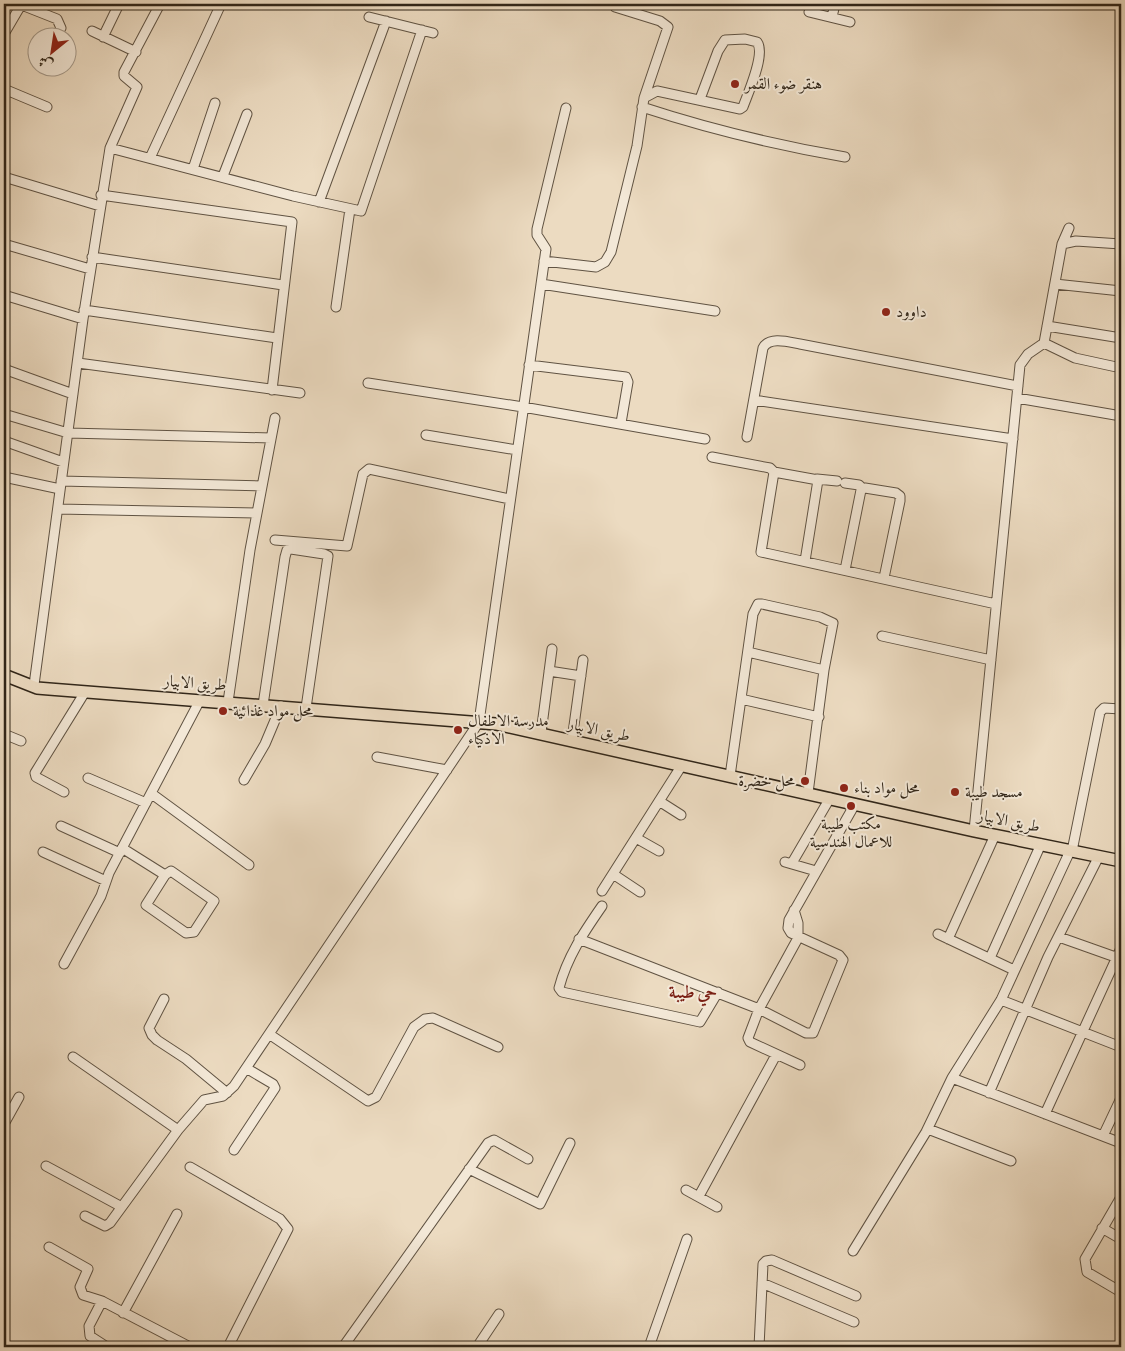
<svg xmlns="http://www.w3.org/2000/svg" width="1125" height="1351" font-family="'Libre Bodoni',Amiri,serif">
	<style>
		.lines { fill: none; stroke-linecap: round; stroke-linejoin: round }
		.minor-casing { stroke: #605343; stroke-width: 11 }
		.major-casing { stroke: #312619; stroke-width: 14 }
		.minor { stroke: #f3e8d7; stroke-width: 9 }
		.major { stroke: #ecdbc1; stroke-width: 11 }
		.poi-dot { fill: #8f2418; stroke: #f3e8d7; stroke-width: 2 }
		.labels { text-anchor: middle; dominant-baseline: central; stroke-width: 4; stroke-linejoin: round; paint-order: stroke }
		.poi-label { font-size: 16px; fill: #312619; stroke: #f3e8d7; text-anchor: start }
		.street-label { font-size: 16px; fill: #312619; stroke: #f3e8d7 }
		.neighbourhood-label { font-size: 18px; font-weight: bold; fill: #7a1f14; stroke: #f3e8d7 }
	</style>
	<rect width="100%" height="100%" fill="#ecdbc1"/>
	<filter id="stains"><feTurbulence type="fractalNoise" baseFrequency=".004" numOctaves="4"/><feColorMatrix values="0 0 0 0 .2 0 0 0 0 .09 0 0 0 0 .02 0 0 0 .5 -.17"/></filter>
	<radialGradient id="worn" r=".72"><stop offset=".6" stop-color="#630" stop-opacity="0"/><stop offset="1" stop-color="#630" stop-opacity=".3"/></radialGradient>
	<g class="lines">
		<g class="minor-casing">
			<path id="minor" d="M19 4 57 19 61 28 55 38
				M809 12 850 22
				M369 17 433 33
				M832 17 835 4
				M92 31 136 52
				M4 34 21 5
				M103 37 119 4
				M4 89 47 107
				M644 98 657 91 740 109 743 107C748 93 766 54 757 42L745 39 725 40 718 51 700 99
				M642 107C709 129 776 145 845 157
				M110 148 137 87 124 76V72L160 4
				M150 158 221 4
				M193 169 215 103
				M223 176 247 114
				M4 177 100 206
				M101 195 292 222 272 390
				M319 202 386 21
				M4 244 90 269
				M1062 244 1076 241 1121 244
				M92 257 283 285
				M544 261 596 267 605 262 611 252 637 146 644 98 668 27 660 21 615 7
				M541 284 715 311
				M1055 284 1121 291
				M4 295 83 319
				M336 307 350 209
				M84 310 277 338
				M1047 326 1121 338
				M1044 343 1075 358 1121 368
				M78 363 300 393
				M529 365 626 377 628 382 621 423
				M4 369 73 394
				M368 383 523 407 705 439
				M1017 398 1121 416
				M754 400 1013 439
				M4 414 68 433 271 438
				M426 435 517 450
				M747 437 763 348C769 336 789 342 800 344L1018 386
				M4 441 63 462
				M712 457 770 468 774 472
				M4 477 60 489
				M817 479 837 481
				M61 481 262 486
				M845 483 859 485 863 489
				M58 509 257 513
				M275 540 347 546 363 474 369 469 510 499
				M805 561 818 480 774 472 761 552 996 604
				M845 570 861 490 865 488 896 493 900 496V501L884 578
				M882 636 991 660
				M748 652 824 670
				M549 671 581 676
				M34 685 83 319 110 148 293 196 361 211 422 30
				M741 699 819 717
				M228 702 250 550 275 418
				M263 705 285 557 287 550 291 549 324 554 328 556 306 708
				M541 733 552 649
				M4 734 21 741
				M572 740 583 660
				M377 757 447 770
				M730 776 753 614 758 604H762L820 617 833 623 824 670 808 793
				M88 778 146 803
				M244 780 265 744 281 706
				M64 792 36 777 35 773 85 692
				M152 794 249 865
				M659 801 681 815
				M61 826 120 853
				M974 831 1020 365 1028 354 1044 343 1062 244 1069 228
				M636 838 659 851
				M122 848 165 875
				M1072 851 1100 712 1104 708 1121 709
				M43 852 106 881
				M785 862 816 871
				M792 863 830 798
				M171 871 214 901 194 932 186 933 146 905 165 875Z
				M613 874 640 892
				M602 891 682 765
				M602 906C584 932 567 957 559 988L562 992 700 1022 718 992
				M794 910 798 923V938L759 1009 748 1038 750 1042 800 1065
				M938 934 1014 970
				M1059 937 1121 959
				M579 939 759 1009 806 1033H813L843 960 839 955 791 933 788 928 789 920 855 804
				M948 939 995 835
				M990 958 1041 844
				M64 964 101 896 109 873 200 700
				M164 999 149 1028 152 1035 157 1040 186 1059 227 1093
				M1001 1000 1121 1047
				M269 1034 368 1101 376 1097 414 1027 425 1019 433 1018 498 1047
				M73 1057 178 1130
				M952 1078 1121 1143
				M989 1093 1048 957 1099 856
				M1045 1114 1121 948
				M4 1124 19 1097
				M928 1129 1011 1161
				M1103 1136 1121 1098
				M234 1150 275 1088 273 1084 246 1068
				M46 1166 120 1206
				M190 1167 280 1219 288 1229 228 1347
				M469 1169 540 1204 570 1143
				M686 1190 717 1207
				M699 1196 776 1055
				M1121 1197 1085 1259 1087 1272 1121 1292
				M85 1216 105 1226 110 1223 178 1130 204 1100 223 1096 234 1086 479 722 546 249 537 235V229L566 108
				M1102 1228 1121 1239
				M49 1247 88 1269 80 1287 83 1295 102 1301 190 1347
				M853 1251 926 1132 952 1078 1001 1000 1070 851
				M762 1283 854 1322
				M102 1301 89 1326 90 1336 107 1347
				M123 1313 177 1214
				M343 1347 488 1143 494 1140 528 1159
				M477 1347 499 1314
				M649 1347 687 1239
				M759 1347 763 1264 766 1261 772 1260 856 1296"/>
		</g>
		<g class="major-casing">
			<path id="major" d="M4 675 37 688 49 689 496 724 974 831 1121 861"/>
		</g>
		<use href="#minor" class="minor"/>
		<use href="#major" class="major"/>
	</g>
	<g class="poi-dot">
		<circle cx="735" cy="84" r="5"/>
		<circle cx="886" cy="312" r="5"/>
		<circle cx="223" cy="711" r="5"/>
		<circle cx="458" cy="730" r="5"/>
		<circle cx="805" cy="781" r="5"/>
		<circle cx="844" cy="788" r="5"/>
		<circle cx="955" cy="792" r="5"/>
		<circle cx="851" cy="806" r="5"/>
	</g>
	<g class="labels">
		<g class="poi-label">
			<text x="745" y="84">هنقر ضوء القمر</text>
			<text x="896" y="312">داوود</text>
			<text x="233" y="711">محل مواد غذائية</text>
			<text x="468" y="721">مدرسة الاطفال<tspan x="468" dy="18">الاذكياء</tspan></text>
			<text x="795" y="781" text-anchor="end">محل خضرة</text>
			<text x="854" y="788">محل مواد بناء</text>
			<text x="965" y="792">مسجد طيبة</text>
			<text x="851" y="824" text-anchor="middle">مكتب طيبة<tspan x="851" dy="18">للاعمال الهندسية</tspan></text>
		</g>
		<g class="street-label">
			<text transform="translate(195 683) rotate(4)">طريق الابيار</text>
			<text transform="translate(599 730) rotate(12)">طريق الابيار</text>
			<text transform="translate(1009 821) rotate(11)">طريق الابيار</text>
		</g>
		<g class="neighbourhood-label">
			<text x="693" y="992">حي طيبة</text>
		</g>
	</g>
	<rect width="1125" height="1351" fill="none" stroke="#ecdbc1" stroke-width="20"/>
	<rect x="5" y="5" width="1115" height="1341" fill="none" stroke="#312619" stroke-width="2.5"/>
	<rect x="10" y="10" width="1105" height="1331" fill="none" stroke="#312619"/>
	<g transform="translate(52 52) rotate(210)"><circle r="24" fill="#f3e8d7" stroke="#a59a8b"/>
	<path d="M0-4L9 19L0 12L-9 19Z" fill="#8f2418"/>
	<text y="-8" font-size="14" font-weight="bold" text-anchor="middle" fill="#312619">ش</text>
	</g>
	<rect width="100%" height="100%" filter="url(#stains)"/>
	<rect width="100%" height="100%" fill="url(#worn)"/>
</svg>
